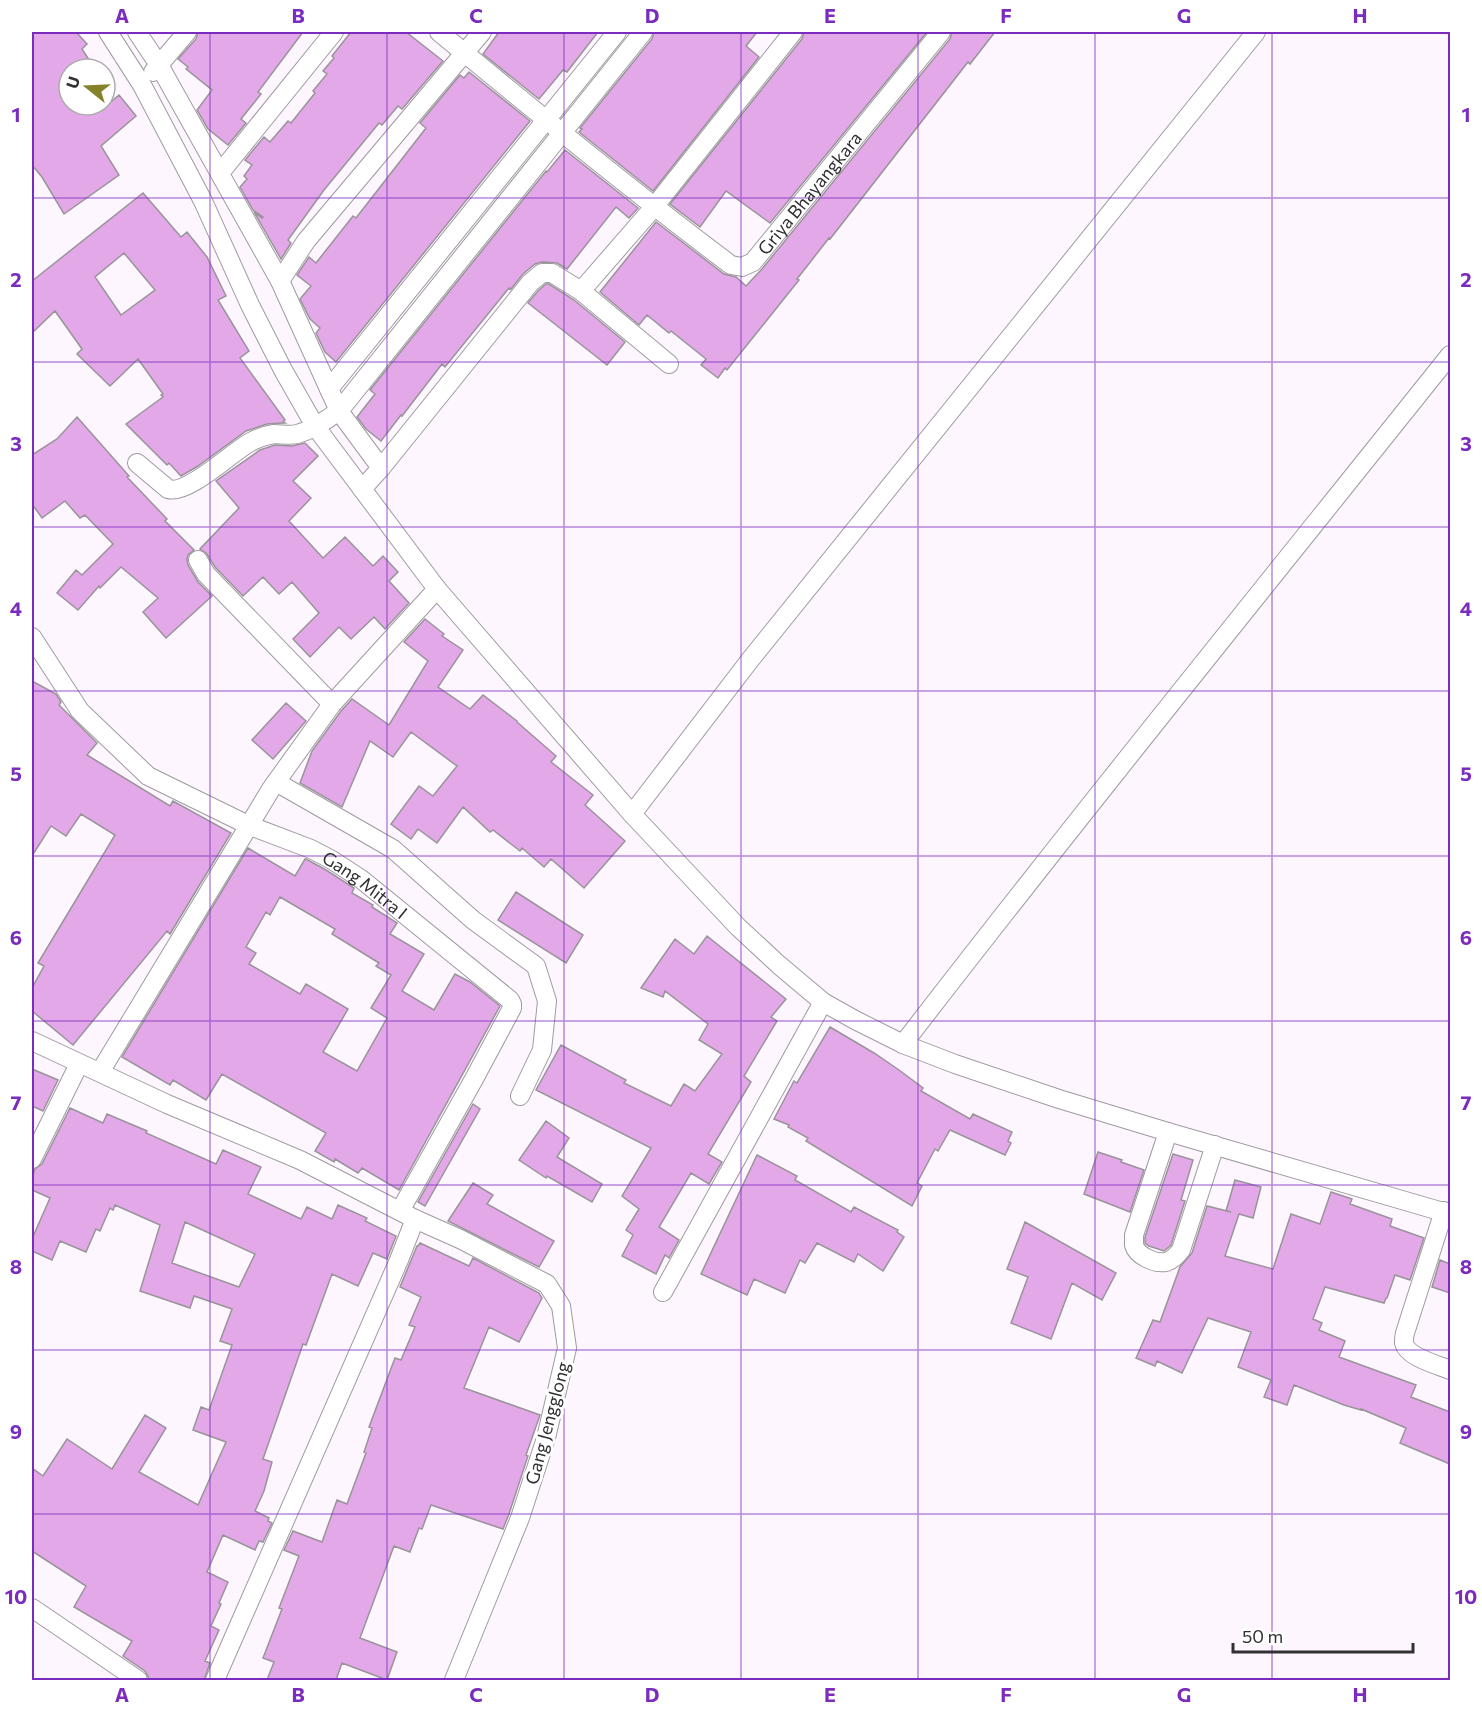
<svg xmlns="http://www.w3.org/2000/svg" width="1482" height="1712" font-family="Commissioner,sans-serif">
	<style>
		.building { fill: #e3a8e8; stroke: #99939a; stroke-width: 1.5; fill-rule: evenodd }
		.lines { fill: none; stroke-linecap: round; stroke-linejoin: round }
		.street-casing { stroke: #a09aa1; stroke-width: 20 }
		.street { stroke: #fff; stroke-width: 18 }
		.grid { fill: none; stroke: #7b2cbf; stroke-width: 1.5; stroke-opacity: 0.55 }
		.labels { text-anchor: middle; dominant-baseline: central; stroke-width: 6; stroke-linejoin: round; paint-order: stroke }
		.street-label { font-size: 18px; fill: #323032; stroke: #fff }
		.neatline { fill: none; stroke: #7b2cbf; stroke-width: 2 }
		.grid-label { font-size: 20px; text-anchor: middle; font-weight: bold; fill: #7b2cbf }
	</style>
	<rect width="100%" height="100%" fill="#fdf6fe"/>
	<path class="building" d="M32 32H76L87 44 82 49 95 69H69V105H107L119 95 136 116 101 146 119 175 64 214 42 177 32 165Z
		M198 32H303L258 92 261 94 241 119 246 123 228 145 208 129 197 110 212 90 186 69 188 67 178 59 196 39Z
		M351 32H406L443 61 402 109 398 106 382 125 379 123 324 190 288 240 291 243 281 259 254 212 262 218 263 217 253 210 240 187 247 179 244 176 252 165 245 160 264 137 270 142 288 121 291 123 315 93 313 91 327 74 323 71 334 58 332 56Z
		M499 32H598L567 72 563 70 539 99 483 54Z
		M654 32H757L746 46 759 57 653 191 579 132 582 129 580 128 652 39Z
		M804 32H927L770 223 726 191 700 227 670 204 802 39Z
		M952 32H995L970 64 968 62 830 239 829 238 797 279 799 280 727 370 725 368 718 378 701 365 706 359 671 331 669 333 647 315 639 325 600 292 656 222 724 274 736 277 746 286 762 269 950 39Z
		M469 72 530 121 336 362 325 352 316 333 320 328 310 319 300 299 311 286 297 275 309 257 316 263 353 216 356 218 426 128 420 123 460 75 464 78Z
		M565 150 638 208 629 218 616 207 567 269 557 263 542 262 535 264 523 274 511 289 509 288 445 367 442 364 402 416 401 415 381 441 366 429 357 417 375 394 370 390 546 171 547 172Z
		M143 193 181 237 187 232 207 257 226 296 218 300 249 351 240 358 285 420 283 422 285 423 267 424 246 431 198 466 181 476 169 463 167 465 126 424 163 397 161 395 163 394 138 359 110 386 77 354 82 349 55 311 32 333V281ZM124 253 155 290 121 315 95 277Z
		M546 284H549L574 300 625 342 607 365 528 303 538 291Z
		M77 417 129 476 127 477 167 519 165 521 194 550 188 555 187 559 188 565 198 582 212 596 166 638 143 612 158 598 121 567 100 588 99 586 78 610 57 593 76 570 82 575 113 544 85 515 80 518 65 501 42 518 32 504V455L57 439Z
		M305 443 318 456 293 481 311 498 289 521 323 558 345 537 373 566 383 556 398 572 389 581 409 603 385 629 374 617 351 639 339 627 310 657 293 639 319 613 292 582 279 594 263 577 243 596 215 567 207 554 200 549 239 508 216 481 260 450 275 445 292 446Z
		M425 619 444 634 442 636 463 650 438 687 470 709 483 695 517 721V722L556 756 551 762 593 795 585 805 625 841 584 888 551 859 544 867 522 848 520 851 493 830 490 832 463 807 437 843 418 829 411 839 391 824 419 786 433 796 457 766 411 732 393 757 370 741 342 807 300 783 312 751 341 711 352 699 389 725 428 661 404 642Z
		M32 681 56 694 61 702 59 705 97 743 87 755 170 806 173 801 231 833 170 934 167 931 73 1045 32 1011V988L44 966 38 963 115 835 81 814 66 836 51 826 32 856Z
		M286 703 306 721 273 759 252 740Z
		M248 848 295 876 305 859H306L326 870 354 888 352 893 373 905 372 907 397 923 390 934 424 954 402 991 434 1010 455 974 470 982 500 1006 399 1190 362 1168 358 1173 335 1159 334 1162 315 1151 326 1133 222 1074 206 1100 173 1080 170 1085 122 1057ZM280 897 335 929 332 934 379 963 376 966 391 975 371 1008 387 1018 357 1071 323 1052 348 1009 306 984 300 994 249 964 256 953 246 947 266 912 270 915Z
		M516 892 583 935 566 963 498 920Z
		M707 936 786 999 771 1017 777 1021 744 1076 751 1082 708 1154 722 1162 709 1184 691 1173 659 1227 679 1240 669 1258 665 1255 656 1274 622 1256 633 1235 626 1230 639 1209 622 1196 651 1148 536 1090 561 1045 626 1080 624 1083 671 1106 684 1084 695 1091 722 1054 699 1040 708 1024 665 991 663 997 641 988 675 939 694 954Z
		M830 1027 874 1053 899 1070 923 1088 921 1091 970 1119 973 1114 1012 1132 1008 1141 1011 1143 1005 1155 950 1130 938 1151 935 1149 917 1183 922 1186 912 1206 806 1141 808 1138 788 1127 789 1125 774 1119 794 1081 797 1083Z
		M32 1069 58 1080 43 1111 32 1106Z
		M473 1104 480 1109 425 1206 418 1202Z
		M70 1108 103 1123 107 1114 147 1131 146 1133 216 1164 223 1150 261 1167 248 1194 301 1219 307 1207 332 1219 338 1205 367 1218 365 1221 396 1236 387 1259 373 1253 358 1286 332 1274 306 1345 303 1344 263 1459 272 1462 264 1491 255 1511 269 1518 268 1521 272 1523 263 1542 259 1541 255 1550 223 1535 207 1572 228 1582 219 1603 221 1604 211 1626 219 1630 205 1661 210 1663 204 1680H149L148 1676 145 1671 123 1656 132 1641 74 1607 86 1586 32 1551V1468L43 1476 67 1439 112 1469 145 1415 166 1428 139 1472 198 1505 226 1442 193 1430 201 1407 209 1410 232 1345 220 1341 232 1309 194 1296 190 1308 140 1291 160 1225 115 1205 113 1210 110 1208 100 1231 96 1229 86 1252 60 1241 52 1260 32 1251V1239L50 1198 32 1190V1178L35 1169 42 1164ZM185 1222 255 1254 239 1287 172 1263Z
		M546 1121 569 1138 557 1157 602 1184 592 1202 547 1176 546 1178 519 1160Z
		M1098 1152 1122 1160 1121 1162 1144 1170 1130 1212 1084 1194Z
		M1173 1154 1193 1160 1181 1200 1185 1201 1171 1245 1164 1251 1149 1246 1145 1243V1237Z
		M757 1155 797 1176 795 1180 851 1212 854 1207 898 1230 897 1232 904 1237 883 1271 858 1254 854 1262 817 1243 805 1263 800 1260 785 1293 754 1279 747 1295 701 1274Z
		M1235 1180 1261 1187 1253 1218 1239 1214 1225 1256 1273 1269 1291 1214 1320 1224 1331 1192 1352 1199 1350 1204 1392 1219 1390 1226 1424 1238 1410 1280 1395 1275 1387 1298H1386L1384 1303 1325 1287 1313 1319 1322 1323 1319 1330 1345 1341 1339 1357 1416 1385 1411 1397 1450 1412V1464L1400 1443 1406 1428 1361 1409V1410L1344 1405 1294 1385 1287 1405 1264 1397 1271 1380 1238 1367 1251 1332 1208 1318 1182 1373 1157 1361 1155 1366 1136 1358 1153 1320 1160 1322 1180 1267 1192 1253 1207 1206 1231 1212 1226 1211Z
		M473 1183 493 1195 487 1204 554 1241 539 1267 448 1221Z
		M1025 1222 1116 1273 1102 1300 1072 1283 1051 1339 1011 1323 1028 1277 1007 1269Z
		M420 1243 469 1266 473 1258 539 1293 542 1298 519 1342 489 1327 464 1388 540 1415 526 1455 528 1456 509 1514 503 1529 431 1505 422 1529 419 1528 410 1552 394 1546 360 1638 397 1652 387 1680 342 1663 336 1680H267L274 1662 263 1658 282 1609 279 1608 299 1556 284 1550 293 1531 322 1542 337 1500 347 1504 366 1453 364 1452 372 1428 369 1427 395 1358 401 1360 415 1327 409 1325 421 1297 400 1287 417 1246H418Z
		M1440 1260 1450 1264V1293L1432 1287Z"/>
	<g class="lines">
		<g class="street-casing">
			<g id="street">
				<path d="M108 32 142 85 203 201 250 305 283 370 315 426 437 589 632 814 738 927 779 965 823 1002 855 1020 903 1044 955 1064 1059 1099 1168 1132 1450 1214"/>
				<path d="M137 32 159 65 280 281 339 411 381 468"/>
				<path id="s1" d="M439 32C535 111 631 190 731 265L742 267 753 262 941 32"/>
				<path d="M153 72 187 32"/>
				<path d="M220 173 334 32"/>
				<path d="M280 281 306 241 482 32"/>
				<path d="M581 291 654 207 793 32"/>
				<path d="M329 389 617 32"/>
				<path d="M137 463 168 489C185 495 225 459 240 449 250 441 261 436 274 434 281 434 290 436 297 434 312 430 326 420 339 411L643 32"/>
				<path d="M362 489 381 468 530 283 542 273H552L581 291 669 364"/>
				<path d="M198 560 206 574 332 704"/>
				<path id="s2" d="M32 637 80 711 148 776 248 825 311 849 332 860 361 879 510 1000 512 1004V1008L474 1079 400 1211"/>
				<path d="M276 782 393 849 473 920 536 966 547 1001 542 1050 520 1096"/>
				<path d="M632 814 750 660 1256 32"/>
				<path d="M32 1041 167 1104 300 1160 415 1219 460 1239 547 1284 561 1306 567 1348 546 1438 520 1518 454 1680"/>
				<path d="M903 1044C1082 812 1267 584 1450 355"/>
				<path d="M100 1072 271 789 332 704 437 589"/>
				<path d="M1168 1132 1134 1235C1134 1236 1134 1244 1134 1245 1137 1256 1155 1264 1166 1262 1173 1260 1177 1255 1181 1250L1215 1145"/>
				<path d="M32 1159 79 1064"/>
				<path d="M1444 1211 1405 1333C1404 1336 1404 1341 1404 1343 1407 1357 1438 1365 1450 1370"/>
				<path d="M663 1292 823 1002"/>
				<path d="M32 1608 138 1680"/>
				<path d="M215 1680 399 1260 415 1219"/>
			</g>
		</g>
		<use href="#street" class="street"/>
	</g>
	<path class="grid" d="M210 32V1680M387 32V1680M564 32V1680M741 32V1680M918 32V1680M1095 32V1680M1272 32V1680M32 198H1450M32 362H1450M32 527H1450M32 691H1450M32 856H1450M32 1021H1450M32 1185H1450M32 1350H1450M32 1514H1450"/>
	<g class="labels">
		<g class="street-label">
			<text stroke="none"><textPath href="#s1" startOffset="486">Griya Bhayangkara</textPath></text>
			<text stroke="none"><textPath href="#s2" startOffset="426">Gang Mitra I</textPath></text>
			<text transform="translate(547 1423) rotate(-75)">Gang Jengglong</text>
		</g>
	</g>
	<rect width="1482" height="1712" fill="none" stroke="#ffffff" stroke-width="66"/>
	<g transform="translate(87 87) rotate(288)"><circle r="28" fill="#ffffff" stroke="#adacad" stroke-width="1.5"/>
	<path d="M0-4.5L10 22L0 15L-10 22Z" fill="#85822a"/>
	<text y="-9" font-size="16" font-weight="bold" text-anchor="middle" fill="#323032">U</text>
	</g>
	<path d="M1233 1643v9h180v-9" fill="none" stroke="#323032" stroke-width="3"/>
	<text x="1242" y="1643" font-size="18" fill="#323032" stroke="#ffffff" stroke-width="4.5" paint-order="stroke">50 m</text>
	<rect x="33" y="33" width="1416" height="1646" class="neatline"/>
	<g class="grid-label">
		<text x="122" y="23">A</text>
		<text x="298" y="23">B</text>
		<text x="476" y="23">C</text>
		<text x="652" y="23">D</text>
		<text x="830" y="23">E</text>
		<text x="1006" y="23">F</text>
		<text x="1184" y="23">G</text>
		<text x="1360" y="23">H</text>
		<text x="16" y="122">1</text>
		<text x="1466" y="122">1</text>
		<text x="16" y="287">2</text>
		<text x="1466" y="287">2</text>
		<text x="16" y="451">3</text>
		<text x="1466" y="451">3</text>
		<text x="16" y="616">4</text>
		<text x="1466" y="616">4</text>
		<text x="16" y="781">5</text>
		<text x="1466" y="781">5</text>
		<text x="16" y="945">6</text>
		<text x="1466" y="945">6</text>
		<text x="16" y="1110">7</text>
		<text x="1466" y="1110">7</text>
		<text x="16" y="1274">8</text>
		<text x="1466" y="1274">8</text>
		<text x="16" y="1439">9</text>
		<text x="1466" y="1439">9</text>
		<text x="16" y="1604">10</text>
		<text x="1466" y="1604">10</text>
		<text x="122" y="1702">A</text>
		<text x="298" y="1702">B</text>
		<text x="476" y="1702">C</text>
		<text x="652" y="1702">D</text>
		<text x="830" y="1702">E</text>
		<text x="1006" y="1702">F</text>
		<text x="1184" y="1702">G</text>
		<text x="1360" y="1702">H</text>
	</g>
</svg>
